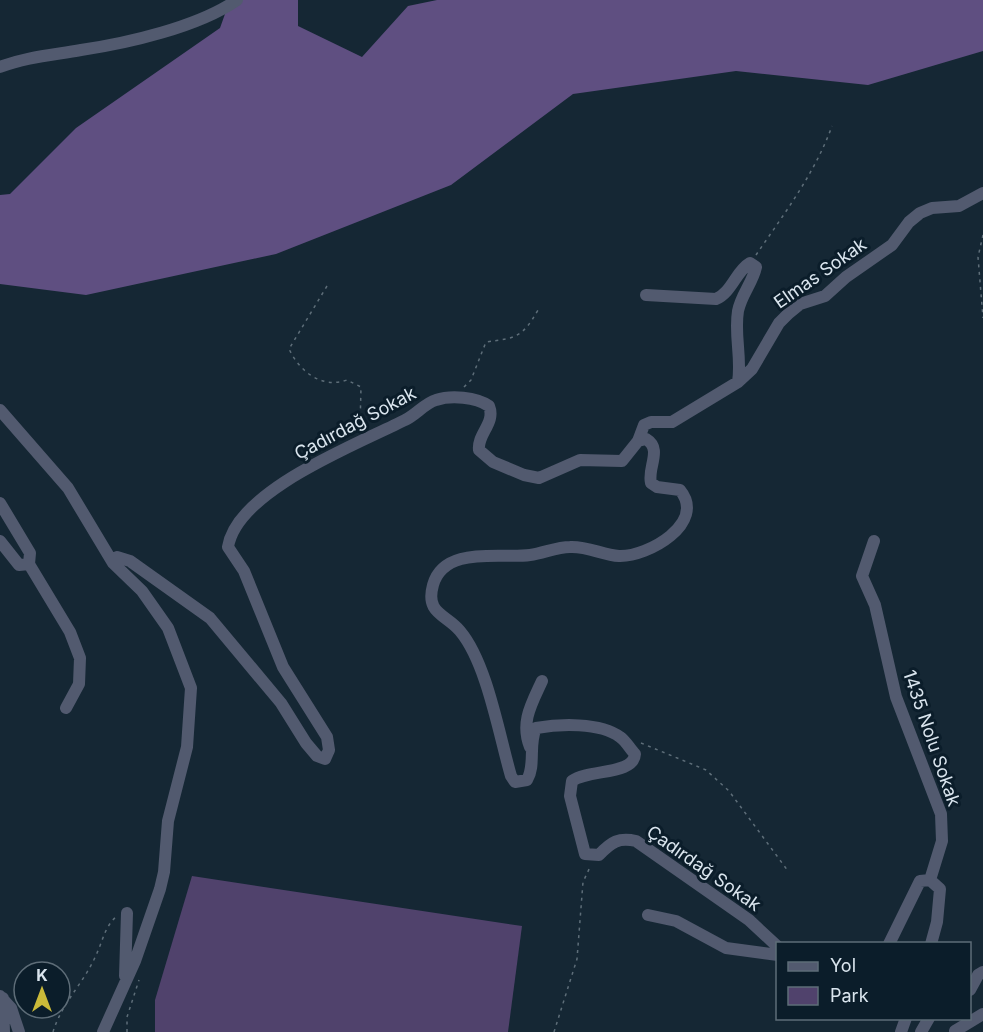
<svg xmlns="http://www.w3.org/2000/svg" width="983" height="1032" font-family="Inter,sans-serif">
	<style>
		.green { fill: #50426c }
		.forest { fill: #5f4f81 }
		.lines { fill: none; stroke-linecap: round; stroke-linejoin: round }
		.path { stroke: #5e6e79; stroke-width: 1.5; stroke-dasharray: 3 4.5; stroke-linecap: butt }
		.minor { stroke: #525a6f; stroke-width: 12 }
		.labels { text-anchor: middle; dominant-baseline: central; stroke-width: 6; stroke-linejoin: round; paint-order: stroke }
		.street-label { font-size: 18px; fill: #dae5ee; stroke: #0b1d2a }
	</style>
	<rect width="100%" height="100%" fill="#152734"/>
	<path class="green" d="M192 876 522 926 508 1032H155V1000Z"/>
	<path class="forest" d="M230 0H298V26L362 57 408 6 437 0H983V51L868 85 736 71 573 94 451 185 276 254 86 295 0 284V195L10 194 76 128 220 28Z"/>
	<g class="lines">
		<path class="path" d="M983 235 978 257 983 318
			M756 255C784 214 815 173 832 126
			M327 286 289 349C300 372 322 389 347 380L361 387 360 428
			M464 387 471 380 486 342C516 338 522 338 538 310
			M641 743 706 770 729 791 788 871
			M53 1032C62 1002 85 982 97 953 103 940 105 926 117 916
			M127 1032V1017L139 980
			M554 1032 577 959 583 882 591 865"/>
		<path class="minor" d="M0 67C26 57 53 55 81 50 128 43 198 27 237 0
			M646 295 716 299C732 292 736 271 750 263L756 267C753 282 741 295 738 311 734 335 742 358 738 382
			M0 410 68 488 113 563 142 591 168 628 191 688 187 747 168 821 164 872 160 889 135 961 103 1032
			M638 441 644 425 651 422H672L738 382 752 369 779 323 789 313 800 304 825 296 846 277 892 245 909 222 920 213 932 208 959 206 983 193
			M0 503 30 553 29 564 19 565 0 541
			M874 541 862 576 875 605 896 697 941 814 942 841 930 880
			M113 559 117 557 130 561 210 618 281 703 306 743 317 756 325 759 329 750 327 737 283 667 244 571 228 547C237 490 358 444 405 420 416 415 425 403 436 400 451 395 476 397 489 406 496 423 477 434 479 450L493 462 524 475 539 478 580 460 622 461 638 441 646 439C663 449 647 468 651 483L657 487 680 490C707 523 648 557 619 556 603 555 587 546 570 547 557 547 544 553 530 555 501 559 444 545 433 585 425 614 446 614 460 631 487 663 499 735 511 776L515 782 527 780C536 765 528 745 536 728 559 724 600 722 620 737 626 741 630 749 635 754 634 775 589 769 572 781L570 796 585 854 599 855C611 842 619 837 636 841L749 920 778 947
			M29 564 70 632 80 658 79 684 66 708
			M530 747C520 722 532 703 542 681
			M648 915 676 921 726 948 778 955
			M889 944 920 881 930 880 940 889 937 922 931 944
			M125 976 127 913
			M970 990 978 975 983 972
			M0 996 11 1008 19 1032
			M3 998 4 1032
			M955 1031 983 1014
			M901 1032 906 1018
			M921 1032 929 1018"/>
	</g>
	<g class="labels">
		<g class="street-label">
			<text transform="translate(820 273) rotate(-35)">Elmas Sokak</text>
			<text transform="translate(355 423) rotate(-28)">Çadırdağ Sokak</text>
			<text transform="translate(932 738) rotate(71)">1435 Nolu Sokak</text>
			<text transform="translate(704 868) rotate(35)">Çadırdağ Sokak</text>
		</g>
	</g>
	<rect x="776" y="942" width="195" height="78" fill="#0b1d2a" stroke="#5e6d78" stroke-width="1.5"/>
	<rect x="788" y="962" width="30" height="9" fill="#525a6f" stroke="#5e6d78" stroke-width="1.5"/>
	<text x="830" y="972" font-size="18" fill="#dae5ee">Yol</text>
	<rect x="788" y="987" width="30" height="18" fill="#50426c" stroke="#5e6d78" stroke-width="1.5"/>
	<text x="830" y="1002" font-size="18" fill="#dae5ee">Park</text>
	<g transform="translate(42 990)"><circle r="28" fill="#0b1d2a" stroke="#5e6d78" stroke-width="1.5"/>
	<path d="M0-4.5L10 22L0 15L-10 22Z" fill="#cbba39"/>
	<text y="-9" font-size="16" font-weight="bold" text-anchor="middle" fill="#dae5ee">K</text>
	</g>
</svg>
